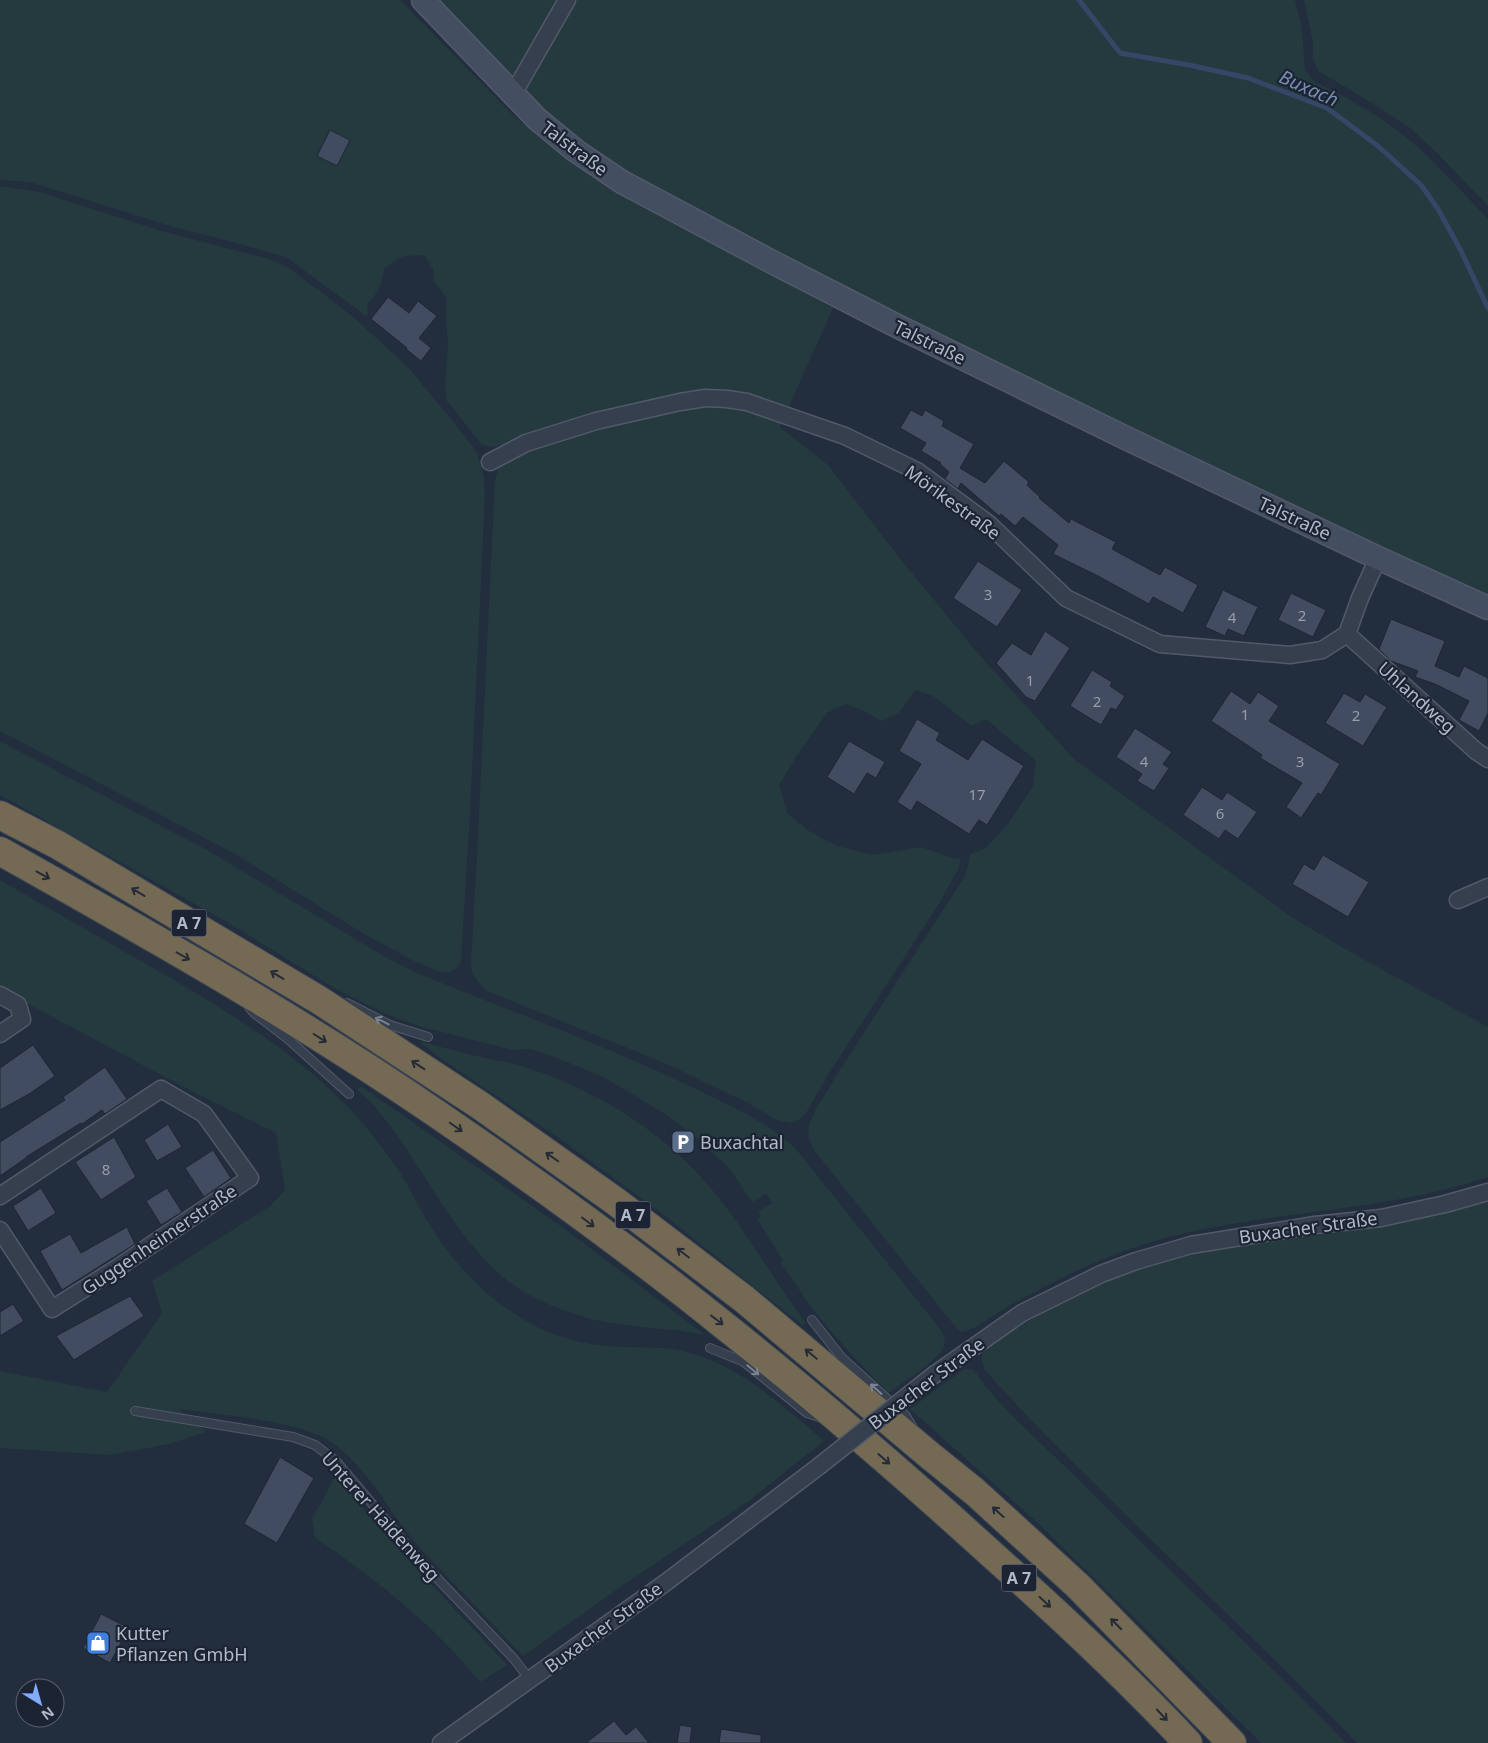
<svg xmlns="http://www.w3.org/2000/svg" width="1488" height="1743" font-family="'Noto Sans',sans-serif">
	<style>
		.green { fill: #243a3f }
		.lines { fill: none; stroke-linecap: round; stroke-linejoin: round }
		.stream { stroke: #354766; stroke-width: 5 }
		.building { fill: #414c60; stroke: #1e2635 }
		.lane-casing { stroke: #525a69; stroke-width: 10 }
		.street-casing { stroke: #525a69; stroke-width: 19 }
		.secondary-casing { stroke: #525a69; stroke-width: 25 }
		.highway-casing { stroke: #3f4756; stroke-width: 30 }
		.lane { stroke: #363f4e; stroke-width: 8 }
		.street { stroke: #363f4e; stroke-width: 16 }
		.secondary { stroke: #444e61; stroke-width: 22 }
		.highway { stroke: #746953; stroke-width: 28 }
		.street-bridge-casing { stroke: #525a69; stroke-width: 19; stroke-linecap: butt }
		.street-bridge { stroke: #363f4e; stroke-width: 16 }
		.oneway { stroke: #252b36 }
		.oneway2 { stroke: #7a8392 }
		.labels { text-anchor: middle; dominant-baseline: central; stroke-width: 4.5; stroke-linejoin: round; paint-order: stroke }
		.number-label { font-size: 15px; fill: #969eaf }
		.shield { fill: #1c2433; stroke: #858d9c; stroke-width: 1 }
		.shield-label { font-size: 16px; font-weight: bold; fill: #b2bac9 }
		.street-label { font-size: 18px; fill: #b2bac9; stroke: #1c2433 }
		.poi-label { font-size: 18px; fill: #b2bac9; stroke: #1c2433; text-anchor: start }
		.water-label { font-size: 19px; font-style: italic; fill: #798eb2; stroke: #1c2433 }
	</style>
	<rect width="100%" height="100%" fill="#222d3e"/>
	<path class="green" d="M0 0H400L512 114 536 135 582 170 642 207 833 308 786 413 739 397 509 444 491 447 481 444 446 399 445 387 448 343 446 321V297L434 282 433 269 424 255 404 256 384 268C383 282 378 294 367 304L368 314 366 316 286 257 229 241 173 227 30 182 0 180Z
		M430 0H559L519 70 514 75 508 77Z
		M574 0H1295L1302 29 1305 70 1315 82 1341 95 1379 117 1406 137 1430 158 1488 219V598L1013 374 619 171 549 117 526 91 525 88Z
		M1304 0H1488V206L1437 153 1409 127 1362 97 1318 71 1313 58V43Z
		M0 186 39 192 165 232 269 259 289 268 350 314 408 367 465 436 477 453 484 477 485 495 470 814 461 962 458 967 451 972 445 973 437 971 412 960 364 934 235 854 0 731Z
		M727 402 784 418 780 427 828 465 898 556 976 651 1075 760 1293 918 1352 953 1488 1027V1177C1378 1214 1259 1210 1148 1243 1109 1255 1072 1272 1037 1291 1023 1298 1010 1305 997 1313 985 1321 975 1330 961 1332L957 1329 813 1149 808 1134 810 1122 816 1109 838 1073 963 879 967 870 970 854 985 849 1007 825 1033 786 1036 761 986 719 972 726 933 696 915 690 899 713 881 721 866 712 846 704 827 713 794 760 779 785 787 813 809 831 838 846 873 855 921 847 955 859 961 857 959 868 937 907 828 1075 806 1113 800 1119 792 1123 777 1120 746 1102 662 1062 494 994 486 990 478 982 472 972 471 962 477 856 494 499C495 475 494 472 512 454L613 421Z
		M0 741 209 851 387 958 417 973C515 1013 614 1048 708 1095 740 1111 776 1126 800 1154L941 1330C944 1336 947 1341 943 1348 938 1360 901 1384 889 1393 861 1365 833 1336 809 1304 800 1291 791 1277 781 1263L783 1261 757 1219 761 1217 758 1212 772 1203 766 1194 752 1202 730 1169 697 1138 665 1114 617 1085 601 1076 547 1054 530 1049 512 1050 419 1026 388 1015 334 988 225 921 0 795Z
		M0 880C46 907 93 933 139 960 212 1002 286 1044 346 1105 366 1125 385 1150 401 1174 410 1188 417 1204 426 1219 447 1254 475 1287 509 1310 544 1335 582 1346 625 1347 646 1348 666 1346 686 1352 741 1366 782 1405 824 1441L750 1500 622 1586 523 1656 418 1546C390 1513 370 1471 334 1444 301 1420 220 1415 179 1409L206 1432 169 1444 110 1455 0 1448V1371L107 1392 162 1313 152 1281 270 1206 285 1190 276 1133 182 1086 0 989Z
		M419 1041C441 1047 463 1053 485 1058 493 1060 502 1061 511 1063 587 1084 659 1127 710 1187 746 1230 773 1279 806 1323L802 1325 669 1219 560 1139 437 1056Z
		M361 1086 565 1229 705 1335C663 1326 619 1329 578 1315 548 1306 518 1292 495 1270 445 1223 419 1157 374 1106 369 1100 362 1095 357 1090Z
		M1488 1200V1743H1357C1271 1654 1180 1570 1093 1482 1056 1446 1019 1409 985 1370 980 1358 980 1352 991 1344 1046 1309 1102 1279 1164 1260 1243 1235 1327 1236 1407 1221 1435 1216 1461 1208 1488 1200Z
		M964 1369 974 1370C999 1408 1043 1444 1076 1477 1164 1567 1258 1652 1346 1743H1261L1040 1525 910 1409Z
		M336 1475 380 1529 507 1665 480 1682C433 1624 377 1580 315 1538L312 1519Z"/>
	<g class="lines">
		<path class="stream" d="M1079 0 1120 53 1189 65 1248 78 1327 108 1378 146 1421 185 1438 209 1460 249 1488 308"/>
	</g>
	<path class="building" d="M330 130 350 140 337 166 317 156Z
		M388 297 409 313 418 301 437 316 419 338 431 348 421 361 406 349 407 348 371 319Z
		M911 410 922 416 925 410 944 421 942 426 974 444 960 468 985 483 1004 461 1029 482 1027 485 1040 497 1039 498 1069 523 1071 519 1116 542 1112 549 1160 575 1165 567 1198 585 1183 613 1153 597 1149 604 1098 576 1053 554 1058 545 1023 517 1015 526 1001 514 999 516 961 483 958 489 945 479 949 472 940 464 941 463 921 451 926 443 900 428Z
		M978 561 1022 590 997 627 953 598Z
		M1223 590 1258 607 1244 636 1228 629 1225 636 1205 627Z
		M1291 593 1326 610 1313 637 1278 620Z
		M1391 619 1445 641 1435 666 1459 677 1464 666 1488 678V713L1479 731 1459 720 1469 701 1435 684 1415 677 1418 671 1391 661 1379 649Z
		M1045 631 1070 648 1035 701 1026 697 996 663 1012 643 1031 655Z
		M1092 670 1112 682 1110 686 1125 696 1116 710 1111 708 1101 725 1070 706Z
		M1231 691 1250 704 1258 692 1279 706 1269 721 1340 764 1321 795 1318 793 1301 818 1286 807 1302 783 1260 758 1262 755 1211 721Z
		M1344 693 1360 702 1365 694 1387 707 1363 746 1325 723Z
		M917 719 940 733 936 740 968 760 982 739 1024 766 987 825 979 820 969 834 917 801 911 811 897 802 921 764 899 751Z
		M1135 728 1172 752 1163 764 1169 768 1154 791 1137 781 1142 774 1116 757Z
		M849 741 885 762 876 778 867 773 854 794 827 777Z
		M1202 787 1222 800 1227 792 1257 812 1238 839 1225 830 1219 839 1183 815Z
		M1323 855 1369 882 1348 917 1292 884 1304 864 1314 870Z
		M33 1045 55 1076 29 1094 0 1110V1068Z
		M105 1067 127 1099 105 1114 102 1110 82 1124 81 1123 26 1157V1158L0 1176V1142L65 1100 63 1097Z
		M168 1124 182 1147 157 1161 144 1140Z
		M114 1137 136 1177 101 1200 75 1162Z
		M213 1150 231 1178 204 1197 185 1168Z
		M41 1188 56 1213 28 1231 13 1206Z
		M167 1188 182 1212 161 1225 146 1201Z
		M127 1227 135 1244 62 1290 40 1251 70 1234 81 1253Z
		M130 1296 144 1316 74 1360 56 1336Z
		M13 1304 24 1321 0 1336V1312Z
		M280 1457 314 1478 277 1543 244 1524Z
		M101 1614 129 1628 110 1663 83 1648Z
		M614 1721 626 1735 636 1727 649 1743H586Z
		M680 1725 692 1727 690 1743H677Z
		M721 1729 761 1735V1743H719Z"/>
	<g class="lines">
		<g class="lane-casing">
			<path id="lane" d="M347 1003 390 1025 428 1037
				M249 1007 254 1013 288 1039 349 1094
				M812 1320 842 1358 906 1416 912 1426
				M710 1348 744 1362 807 1413 819 1417
				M135 1411 293 1437 315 1445 336 1461 416 1556 514 1659 530 1680"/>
		</g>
		<g class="street-casing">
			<path id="street" d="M513 94 567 0
				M490 462 526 443 596 421 680 402 705 398 727 399 747 402 845 436 917 471 989 524 1066 598 1160 644 1290 655 1322 650 1347 634 1360 598 1378 558
				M1347 634 1476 751 1488 759
				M1458 900 1488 887
				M0 995 18 1005 22 1019 0 1034
				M0 1196 161 1089 204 1114 250 1178 117 1268 52 1309 0 1230
				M935 1374 1022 1313 1101 1274 1136 1261 1191 1245 1315 1225 1381 1218 1445 1204 1488 1192
				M441 1743 665 1583 818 1467"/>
		</g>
		<g class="secondary-casing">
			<path id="secondary" d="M423 0 537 119 576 151 622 182 774 263 899 327 1128 439 1378 558 1488 608"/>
		</g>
		<g class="highway-casing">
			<path id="highway" d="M0 815 58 845 319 1000 481 1106 615 1201 744 1299 928 1454 975 1492 1078 1586 1232 1743
				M0 851C148 934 297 1018 437 1114 535 1181 633 1252 726 1327 799 1385 869 1445 938 1506 1024 1583 1109 1659 1188 1743"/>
		</g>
		<use href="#lane" class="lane"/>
		<use href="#street" class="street"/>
		<use href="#secondary" class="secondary"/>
		<use href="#highway" class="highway"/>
		<g class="street-bridge-casing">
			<path id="street-bridge" d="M818 1467 935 1374"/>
		</g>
		<use href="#street-bridge" class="street-bridge"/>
	</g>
	<defs><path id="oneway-shaft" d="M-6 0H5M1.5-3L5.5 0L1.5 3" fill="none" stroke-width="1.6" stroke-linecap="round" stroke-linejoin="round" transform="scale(1.25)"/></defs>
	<g class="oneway">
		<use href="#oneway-shaft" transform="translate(43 875) rotate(29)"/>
		<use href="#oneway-shaft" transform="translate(138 892) rotate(-149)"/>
		<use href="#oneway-shaft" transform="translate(183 956) rotate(30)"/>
		<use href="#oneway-shaft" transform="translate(277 975) rotate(-149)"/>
		<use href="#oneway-shaft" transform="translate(320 1038) rotate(32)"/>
		<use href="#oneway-shaft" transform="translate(418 1065) rotate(-147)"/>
		<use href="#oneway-shaft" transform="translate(456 1127) rotate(35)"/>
		<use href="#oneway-shaft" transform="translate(552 1157) rotate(-145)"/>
		<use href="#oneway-shaft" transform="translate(588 1222) rotate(37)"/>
		<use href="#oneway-shaft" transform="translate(683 1253) rotate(-143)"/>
		<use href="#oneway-shaft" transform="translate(717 1320) rotate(37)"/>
		<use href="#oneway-shaft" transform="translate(811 1354) rotate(-140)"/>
		<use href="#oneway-shaft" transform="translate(884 1459) rotate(41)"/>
		<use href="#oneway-shaft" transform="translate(998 1512) rotate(-138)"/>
		<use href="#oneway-shaft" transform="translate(1045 1602) rotate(43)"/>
		<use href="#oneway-shaft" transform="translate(1116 1624) rotate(-135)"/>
		<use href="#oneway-shaft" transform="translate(1162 1715) rotate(47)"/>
	</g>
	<g class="oneway2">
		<use href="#oneway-shaft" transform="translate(382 1021) rotate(-153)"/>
		<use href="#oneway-shaft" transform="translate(753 1370) rotate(39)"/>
		<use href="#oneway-shaft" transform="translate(876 1389) rotate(-138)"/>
	</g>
	<defs>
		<g id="parking-square" transform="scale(1.25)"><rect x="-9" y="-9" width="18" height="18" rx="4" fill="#5c6f8a" stroke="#1c2433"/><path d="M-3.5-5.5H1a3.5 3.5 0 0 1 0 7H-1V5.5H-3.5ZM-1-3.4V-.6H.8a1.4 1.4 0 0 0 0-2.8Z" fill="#fff"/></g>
		<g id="shop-square" transform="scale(1.25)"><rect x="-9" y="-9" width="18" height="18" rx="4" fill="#3f7fe0" stroke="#1c2433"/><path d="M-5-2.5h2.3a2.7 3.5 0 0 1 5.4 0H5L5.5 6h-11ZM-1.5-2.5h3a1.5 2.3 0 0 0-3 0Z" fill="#fff"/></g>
	</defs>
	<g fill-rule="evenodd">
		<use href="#parking-square" x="683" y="1142"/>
		<use href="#shop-square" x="98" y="1643"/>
	</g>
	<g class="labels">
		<g class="number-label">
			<text x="988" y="594">3</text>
			<text x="1302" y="615">2</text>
			<text x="1232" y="617">4</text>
			<text x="1030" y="680">1</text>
			<text x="1097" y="701">2</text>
			<text x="1245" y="714">1</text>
			<text x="1356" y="715">2</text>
			<text x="1144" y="761">4</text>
			<text x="1300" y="761">3</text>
			<text x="977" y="794">17</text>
			<text x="1220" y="813">6</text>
			<text x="106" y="1169">8</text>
		</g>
		<g class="shield">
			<rect x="171.5" y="909.5" width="35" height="27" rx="4"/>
			<rect x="615.5" y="1201.5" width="35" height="27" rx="4"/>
			<rect x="1001.5" y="1564.5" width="35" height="27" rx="4"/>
		</g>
		<g class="shield-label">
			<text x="189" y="923">A 7</text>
			<text x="633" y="1215">A 7</text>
			<text x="1019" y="1578">A 7</text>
		</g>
		<g class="street-label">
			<text transform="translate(575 148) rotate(37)">Talstraße</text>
			<text transform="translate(930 342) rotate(26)">Talstraße</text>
			<text transform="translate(953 502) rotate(36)">Mörikestraße</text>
			<text transform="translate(1295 518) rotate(25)">Talstraße</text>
			<text transform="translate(1417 697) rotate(42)">Uhlandweg</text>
			<text transform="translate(1308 1227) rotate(-8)">Buxacher Straße</text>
			<text transform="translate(159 1239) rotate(-34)">Guggenheimerstraße</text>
			<text transform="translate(926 1383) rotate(-37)">Buxacher Straße</text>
			<text transform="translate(381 1516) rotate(48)">Unterer Haldenweg</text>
			<text transform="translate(603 1627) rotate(-36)">Buxacher Straße</text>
		</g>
		<g class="poi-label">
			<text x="700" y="1142">Buxachtal</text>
			<text x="116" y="1633">Kutter<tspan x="116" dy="21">Pflanzen GmbH</tspan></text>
		</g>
		<g class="water-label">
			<text transform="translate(1309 88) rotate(24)">Buxach</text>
		</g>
	</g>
	<g transform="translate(40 1703) rotate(143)"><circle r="24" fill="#1c2433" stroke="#58606f"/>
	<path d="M0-4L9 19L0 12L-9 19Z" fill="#84acfc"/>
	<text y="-8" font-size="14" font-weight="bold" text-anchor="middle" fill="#b2bac9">N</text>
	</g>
</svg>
